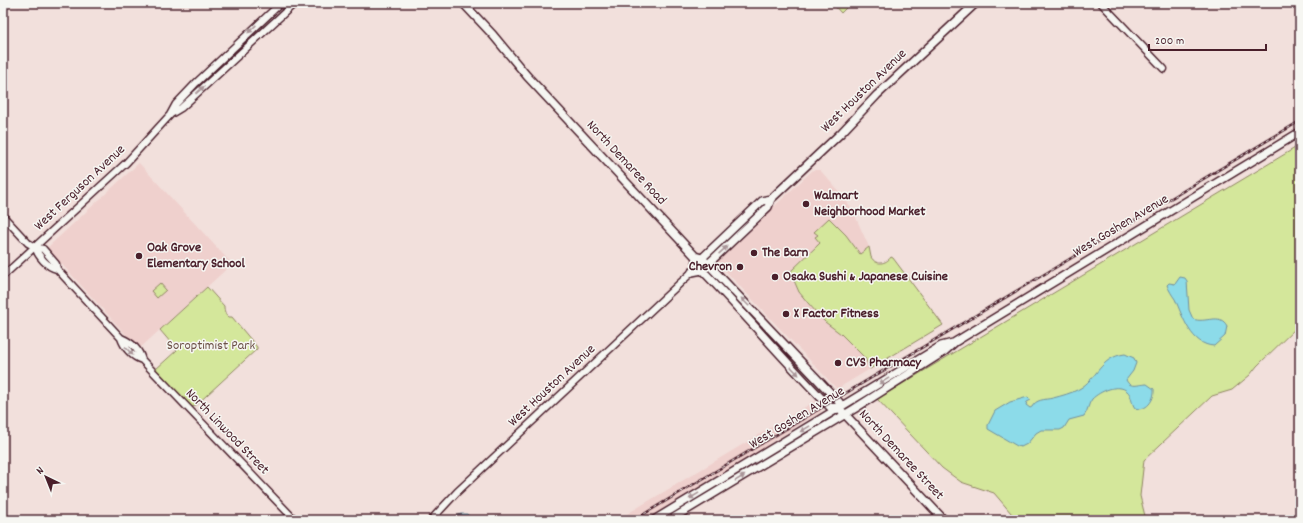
<svg xmlns="http://www.w3.org/2000/svg" width="1303" height="523" font-family="Dekko,sans-serif">
	<style>
		.built { fill: #efd0cd }
		.green { fill: #d4e79b; stroke: #8f8363 }
		.water { fill: #8cdbe9; stroke: #72909d }
		.lines { fill: none; stroke-linecap: round; stroke-linejoin: round }
		.tertiary-casing { stroke: #4a1f2b; stroke-width: 9 }
		.secondary-casing { stroke: #4a1f2b; stroke-width: 10 }
		.tertiary { stroke: #f6f6f2; stroke-width: 6 }
		.secondary { stroke: #f6f6f2; stroke-width: 7 }
		.rail-casing { stroke: #4a1f2b; stroke-width: 2.5 }
		.rail { stroke: #f6f6f2; stroke-width: 1; stroke-dasharray: 3; stroke-linecap: butt }
		.oneway { fill: #a99598 }
		.poi-dot { fill: #4a1f2b; stroke: #f6f6f2; stroke-width: 1.5 }
		.labels { text-anchor: middle; dominant-baseline: central; stroke-width: 3; stroke-linejoin: round; paint-order: stroke }
		.street-label { font-size: 14px; fill: #4a1f2b; stroke: #f6f6f2 }
		.poi-label { font-size: 14px; font-weight: bold; fill: #4a1f2b; stroke: #f6f6f2; text-anchor: start }
		.park-label { font-size: 14px; fill: #6c5147; stroke: #f6f6f2 }
	</style>
	<rect width="100%" height="100%" fill="#f2e0dc"/>
	<filter id="ink" filterUnits="userSpaceOnUse"><feTurbulence type="fractalNoise" baseFrequency=".025" numOctaves="2"/><feDisplacementMap in="SourceGraphic" scale="8" xChannelSelector="R" yChannelSelector="G"/><feConvolveMatrix kernelMatrix="1 2 1 2 8 2 1 2 1" color-interpolation-filters="sRGB"/></filter>
	<g filter="url(#ink)">
		<path class="built" d="M139 163 232 264 139 349 47 248Z
			M813 170H820L842 195 852 209 869 247 860 254 846 235H818L816 237 821 243 789 273 799 292 808 303 825 322 841 334 865 358 870 369 837 389 716 261Z
			M815 401 821 410V412L768 444 769 446 738 466 648 520H617Z"/>
		<path class="green" d="M832 3H851L841 13Z
			M1300 145V324L1257 366 1250 375 1232 390 1212 396 1144 460 1140 496 1146 520H1017L994 493 961 482 942 468 877 399Z
			M829 218 846 235 860 254 869 247C870 250 870 254 871 257 876 266 886 264 891 257L893 258 943 325 870 369 865 358 841 334 825 322 808 303 799 292 792 276 789 273 820 243 815 237 818 235 814 232Z
			M160 283 166 290 157 298 151 291Z
			M207 287 224 306C224 311 225 314 229 317H232L257 347V349L195 406 192 407 156 369 177 350 160 330Z"/>
		<path class="water" d="M1180 277 1185 278 1187 281 1189 310 1193 319C1205 324 1220 312 1227 326L1225 336 1214 346C1191 345 1183 317 1175 299 1172 295 1169 290 1167 285L1169 283 1175 284Z
			M1125 354 1134 358 1136 363 1133 371 1126 380C1130 389 1139 384 1147 384L1154 389C1155 400 1146 412 1135 408 1131 403 1132 395 1127 391 1118 383 1100 391 1092 399 1088 404 1088 411 1084 416L1069 420 1064 428 1060 430H1041L1036 433 1027 444 1021 447 1017 446 988 429V425L995 411 1010 402 1028 397 1031 400 1027 402 1026 405 1030 408 1032 407C1036 399 1044 400 1053 398 1061 396 1072 393 1079 389 1097 379 1100 357 1125 354Z
			M461 514H467L473 520H452L455 517Z"/>
		<g class="lines">
			<g class="tertiary-casing">
				<path id="tertiary" d="M1101 3 1164 69
					M171 114 181 108 295 3
					M3 216 28 243 35 247 43 249 56 264 57 269 121 338C131 342 139 350 142 360L295 520
					M35 247C38 256 47 267 57 269
					M3 276 126 163 170 115 176 104 196 83 281 3
					M121 338C124 347 132 357 142 360
					M431 520 457 492 692 272"/>
			</g>
			<g class="secondary-casing">
				<path id="secondary" d="M463 3 493 35 527 76 695 256 697 263 702 270C746 315 786 363 830 407L839 408 944 520
					M695 256 702 258 708 264 839 402V408
					M699 261 762 201 771 199
					M692 272 702 270 708 264 768 207 771 199 841 133 877 95 976 3
					M654 520 941 346 953 343
					M670 520 854 409 945 351 955 342 1300 132"/>
			</g>
			<use href="#tertiary" class="tertiary"/>
			<use href="#secondary" class="secondary"/>
			<g class="rail-casing">
				<path id="rail" d="M634 520 1300 121"/>
			</g>
			<use href="#rail" class="rail"/>
		</g>
		<defs><path id="oneway-solid" d="M-6-.8H1V-3.2L6.5 0L1 3.2V.8H-6Z"/></defs>
		<g class="oneway">
			<use href="#oneway-solid" transform="translate(252 29) rotate(137)"/>
			<use href="#oneway-solid" transform="translate(200 90) rotate(-42)"/>
			<use href="#oneway-solid" transform="translate(723 250) rotate(-43)"/>
			<use href="#oneway-solid" transform="translate(745 302) rotate(-134)"/>
			<use href="#oneway-solid" transform="translate(129 351) rotate(47)"/>
			<use href="#oneway-solid" transform="translate(795 371) rotate(46)"/>
			<use href="#oneway-solid" transform="translate(884 381) rotate(149)"/>
			<use href="#oneway-solid" transform="translate(805 429) rotate(149)"/>
			<use href="#oneway-solid" transform="translate(740 478) rotate(-31)"/>
			<use href="#oneway-solid" transform="translate(694 496) rotate(149)"/>
		</g>
	</g>
	<g class="poi-dot">
		<circle cx="806" cy="204" r="4"/>
		<circle cx="754" cy="253" r="4"/>
		<circle cx="139" cy="256" r="4"/>
		<circle cx="740" cy="267" r="4"/>
		<circle cx="775" cy="277" r="4"/>
		<circle cx="786" cy="314" r="4"/>
		<circle cx="838" cy="363" r="4"/>
	</g>
	<g class="labels">
		<g class="street-label">
			<text transform="translate(864 91) rotate(-44)">West Houston Avenue</text>
			<text transform="translate(626 163) rotate(47)">North Demaree Road</text>
			<text transform="translate(80 188) rotate(-43)">West Ferguson Avenue</text>
			<text transform="translate(1121 226) rotate(-31)">West Goshen Avenue</text>
			<text transform="translate(552 386) rotate(-43)">West Houston Avenue</text>
			<text transform="translate(797 418) rotate(-31)">West Goshen Avenue</text>
			<text transform="translate(227 432) rotate(46)">North Linwood Street</text>
			<text transform="translate(901 455) rotate(47)">North Demaree Street</text>
		</g>
		<g class="poi-label">
			<text x="814" y="196">Walmart<tspan x="814" dy="16">Neighborhood Market</tspan></text>
			<text x="147" y="248">Oak Grove<tspan x="147" dy="16">Elementary School</tspan></text>
			<text x="762" y="253">The Barn</text>
			<text x="732" y="267" text-anchor="end">Chevron</text>
			<text x="783" y="277">Osaka Sushi &amp; Japanese Cuisine</text>
			<text x="794" y="314">X Factor Fitness</text>
			<text x="846" y="363">CVS Pharmacy</text>
		</g>
		<g class="park-label">
			<text x="211" y="346">Soroptimist Park</text>
		</g>
	</g>
	<rect width="1303" height="523" fill="none" stroke="#f6f6f2" stroke-width="16"/>
	<rect x="8" y="8" width="1287" height="507" fill="none" stroke="#4a1f2b" stroke-width="1.5" filter="url(#ink)"/>
	<g transform="translate(46 477) rotate(317)" stroke="#f6f6f2" stroke-width="3" paint-order="stroke">
	<path d="M0-3L7 15L0 10L-7 15Z" fill="#4a1f2b"/>
	<text y="-6" font-size="11" font-weight="bold" text-anchor="middle" fill="#4a1f2b">N</text>
	</g>
	<path d="M1149 44v6h117v-6" fill="none" stroke="#4a1f2b" stroke-width="2"/>
	<text x="1155" y="44" font-size="12" fill="#4a1f2b" stroke="#f6f6f2" stroke-width="3" paint-order="stroke">200 m</text>
</svg>
